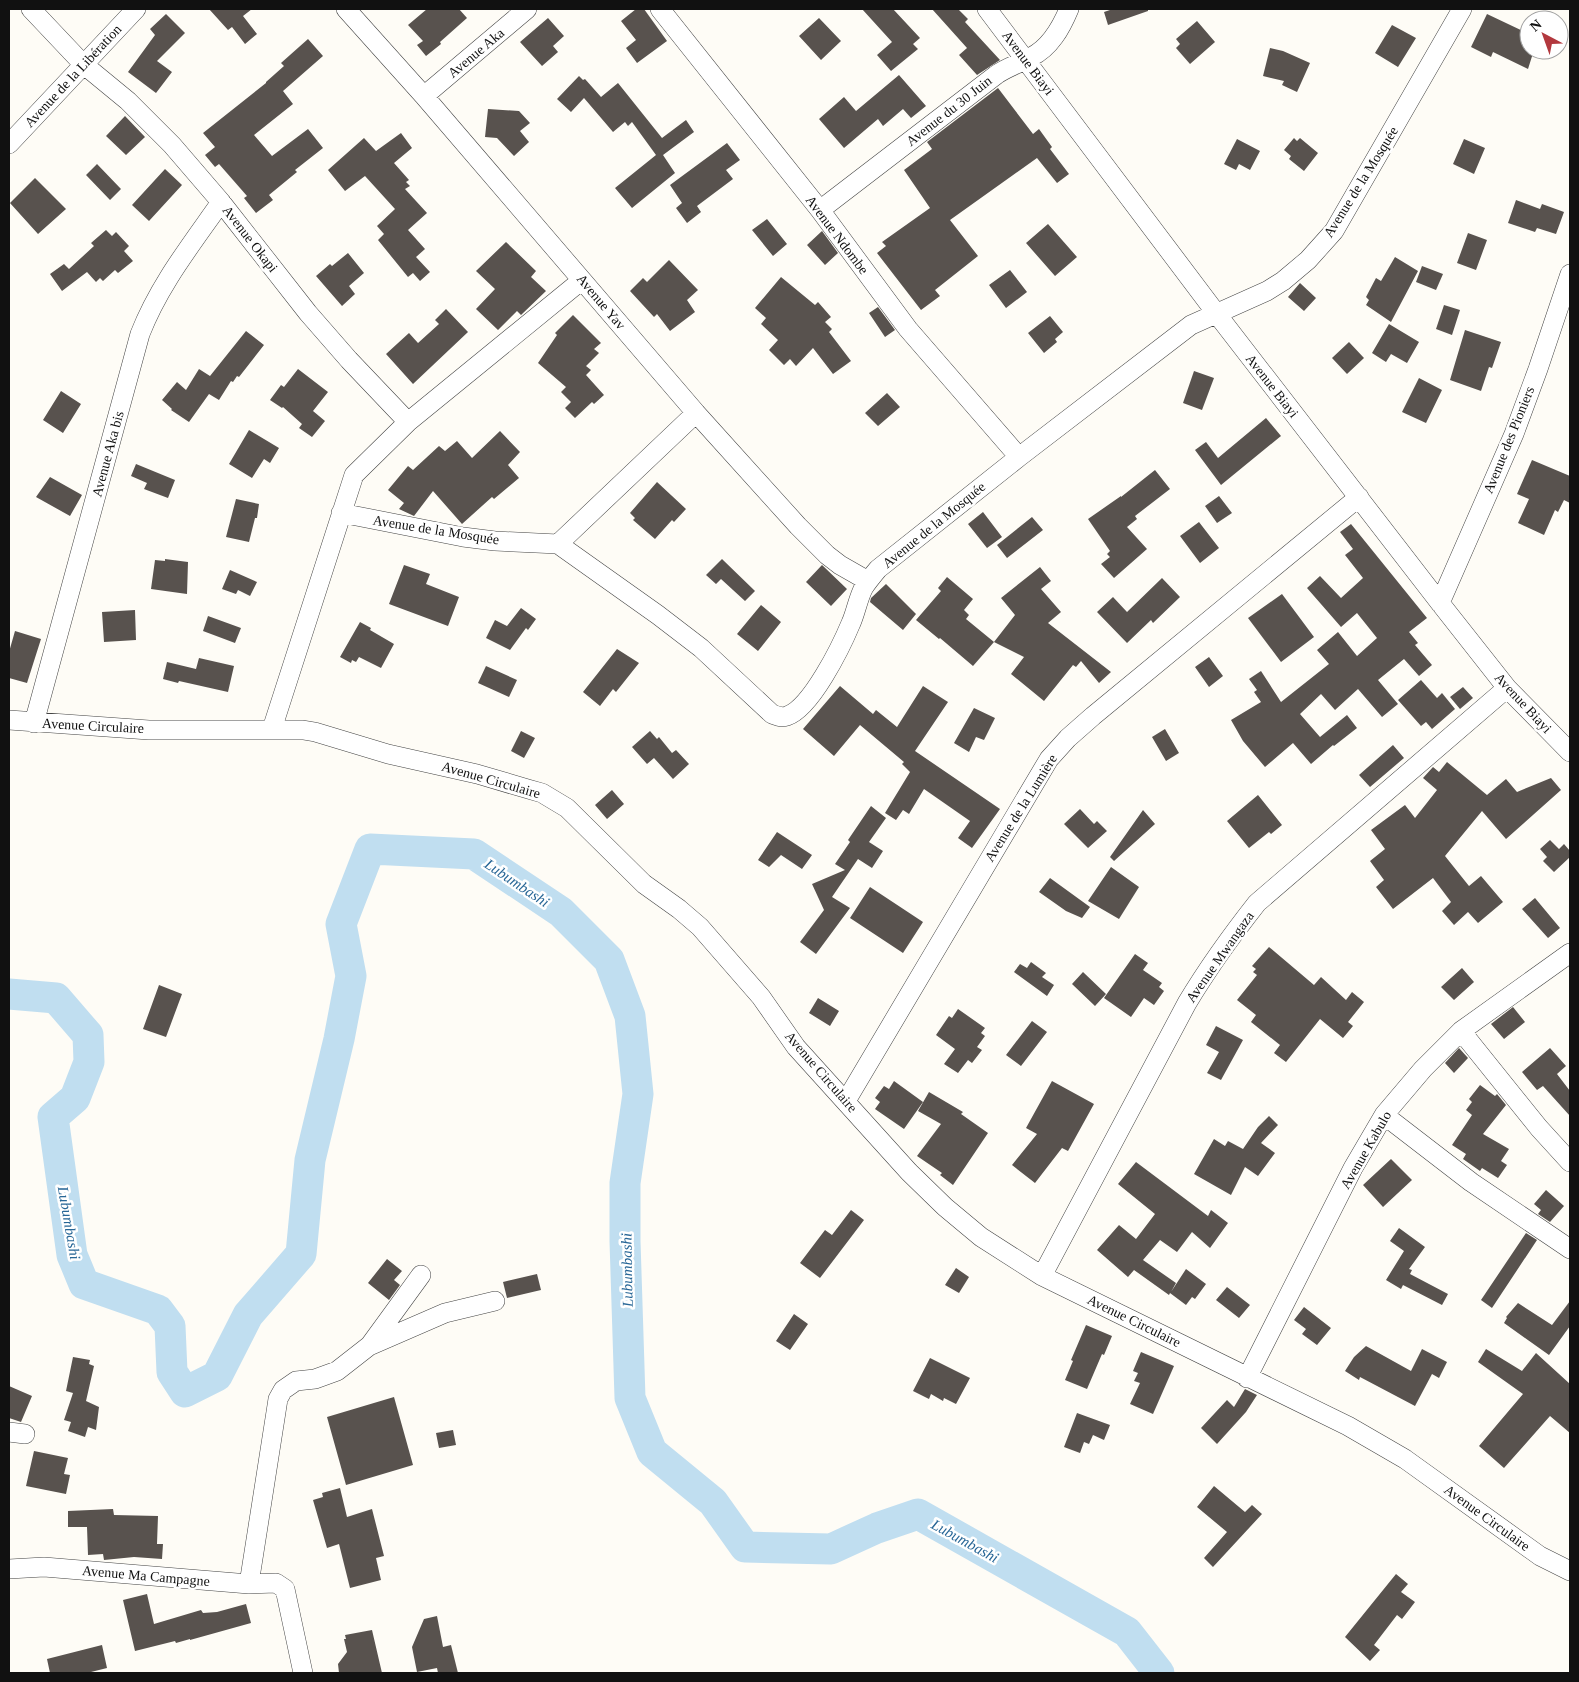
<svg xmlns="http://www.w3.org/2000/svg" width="1579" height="1682" font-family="'Times New Roman',serif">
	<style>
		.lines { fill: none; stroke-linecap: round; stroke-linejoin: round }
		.river { stroke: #c0def0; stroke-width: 31 }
		.building { fill: #58524e }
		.minor-casing { stroke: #444; stroke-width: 20 }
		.minor { stroke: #fff; stroke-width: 19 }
		.labels { text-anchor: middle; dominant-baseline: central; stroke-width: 5; stroke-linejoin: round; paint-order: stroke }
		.street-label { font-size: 14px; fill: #111; stroke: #fff }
		.water-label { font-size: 15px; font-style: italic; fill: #276696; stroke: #fff }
	</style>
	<rect width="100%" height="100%" fill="#fefcf6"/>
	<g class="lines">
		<path class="river" d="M9 994 56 998 88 1035 89 1062 75 1098 53 1117 72 1255 84 1284 158 1310 170 1326 172 1372 185 1392 217 1376 248 1315 301 1254 310 1160 339 1039 351 976 341 924 370 849 474 854 561 912 609 960 630 1016 638 1094 625 1183V1241L630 1398 652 1452 713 1502 745 1547 831 1549 877 1528 918 1514 1127 1632 1159 1673"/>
	</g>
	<path class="building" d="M209 9H252L243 16 257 34 245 44 232 27 228 30Z
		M427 9H459L467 18 440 42 441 44 426 56 417 45 423 41 408 25Z
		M636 9H644L667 41 637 63 626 48 636 40 621 21Z
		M862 9H893L920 38 913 44 918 49 891 71 877 55 892 42Z
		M932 9H958L968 19 965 22 1000 60 977 75 959 55 967 48Z
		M1113 9H1148V11L1108 25 1104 12Z
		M166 14 185 33 157 61 172 72 156 93 128 72 155 35 150 29Z
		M1487 14 1529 34V50H1534L1528 69 1493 52 1491 57 1471 47Z
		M548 18 564 36 553 46 558 52 542 66 520 42Z
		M819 18 841 41 821 60 799 36Z
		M1197 21 1215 42 1190 64 1176 48 1180 44 1176 39Z
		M1392 25 1416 38 1398 67 1375 53Z
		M308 39 323 56 283 91 293 104 254 135 272 156 308 129 323 148 295 170 297 172 269 195 273 200 256 213 244 198 247 196 219 164 215 167 205 155 215 147 203 133 266 83V82L284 66 281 63Z
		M1270 48 1283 51 1310 63 1297 92 1282 85 1284 81 1263 76Z
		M899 75 926 106 911 118 903 109 883 126 878 119 844 148 819 119 844 97 856 111Z
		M579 76 583 80 585 79 601 97 618 83 662 138 686 120 694 132 663 155 675 173 632 208 615 188 656 155 632 122 628 126 625 122 613 132 584 98 571 112 557 99Z
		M998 88 1033 134 1039 129 1052 147 1050 149 1069 174 1057 183 1037 158 950 220 978 256 935 290 940 296 921 310 877 253 886 246 882 242 930 208 904 170 932 149 927 142Z
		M488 109 519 111 530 123 520 131 529 142 514 156 497 138 485 137Z
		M125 116 145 137 126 155 106 136Z
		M401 133 412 148 394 163 409 180 406 182 410 186 405 189 427 213 408 230 425 249 416 257 430 272 420 281 413 273 408 277 378 240 384 234 377 226 395 209 365 176 345 191 328 170 364 138 376 151Z
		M1294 138 1297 141 1300 138 1318 153 1304 171 1289 159 1291 156 1284 150Z
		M1237 139 1260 151 1250 170 1239 164 1236 170 1224 164Z
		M1464 139 1485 148 1474 174 1453 164Z
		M727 143 740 160 726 170 733 179 697 206 701 212 687 223 676 208 682 203 670 185Z
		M97 164 121 189 110 200 86 175Z
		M165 169 182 185 149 221 132 205Z
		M35 178 66 209 38 234 10 203Z
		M1516 200 1540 209 1542 204 1564 212 1556 234 1537 228 1535 232 1508 223Z
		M767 219 787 244 773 256 752 230Z
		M1048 224 1077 257 1055 276 1026 243Z
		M106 230 112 236 116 232 129 246 124 251 133 261 118 273 115 270 103 281 100 278 96 282 87 272 62 291 50 274 64 264 69 269 94 246 91 243Z
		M822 231 838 253 825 265 807 245Z
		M1468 233 1487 240 1476 270 1457 263Z
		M506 242 536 271 531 277 546 291 521 315 517 311 498 330 476 309 495 289 476 271Z
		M348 253 364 273 349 286 355 294 342 306 316 276 330 264 332 266Z
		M1395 257 1418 271 1391 322 1366 305 1369 300 1366 297 1376 278 1381 281Z
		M669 260 698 290 687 300 695 312 670 331 657 314 654 317 630 291 643 278 647 282Z
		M1422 266 1443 274 1436 290 1416 282Z
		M1010 270 1027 292 1006 308 989 285Z
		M781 277 815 305 818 302 831 317 825 322 832 329 829 332 851 361 833 374 813 348 796 366 790 359 784 365 769 350 778 340 761 324 766 318 755 308Z
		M1300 283 1316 298 1304 311 1288 297Z
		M1444 305 1460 310 1452 335 1436 329Z
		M878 307 895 330 885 337 869 313Z
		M446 309 468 332 413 384 386 354 409 333 418 343 439 324 435 320Z
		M573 315 601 343 594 349 599 353 586 366 591 370 586 375 604 395 594 404 592 402 575 418 565 408 571 402 561 392 566 387 538 363 557 335 555 333Z
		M1050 316 1063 332 1055 339 1057 342 1044 353 1028 333Z
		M1389 324 1419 342 1407 363 1391 354 1386 362 1372 353Z
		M1465 330 1501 342 1492 368 1489 367 1481 391 1450 380Z
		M246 331 264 345 239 377 237 376 233 382 231 381 219 400 209 394 189 422 171 410 172 409 162 400 177 382 186 390 199 369 210 376Z
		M1349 342 1364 358 1347 374 1332 358Z
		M298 369 328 392 313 411 325 421 312 437 299 428 302 424 283 407 282 408 270 400 281 385 284 387Z
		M1194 371 1214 378 1202 410 1183 403Z
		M1419 378 1442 390 1426 423 1402 412Z
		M61 391 81 404 63 433 43 420Z
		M887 393 900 407 878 426 865 413Z
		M1266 418 1281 436 1221 485 1195 450 1206 442 1218 458Z
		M249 430 279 448 270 463 264 459 252 478 229 464Z
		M500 431 520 452 508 465 519 478 494 499 492 497 462 524 433 491 414 516 399 509 404 503 388 490 408 466 413 470 439 446 445 451 457 441 472 458Z
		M1532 460 1570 476V503L1564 500 1558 512 1555 510 1544 535 1518 523 1529 499 1517 494Z
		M136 464 175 480 168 498 144 489 147 483 131 476Z
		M1155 470 1170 489 1135 516 1137 519 1127 527 1147 549 1114 578 1101 564 1110 557 1107 554 1110 551 1088 519 1121 496V497Z
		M50 477 82 495 70 516 36 497Z
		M657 482 686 509 674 522 672 520 655 539 633 520 635 518 630 513Z
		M1219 496 1232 513 1217 523 1205 506Z
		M236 499 259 504 257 518H255L249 542 226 537Z
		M983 512 1002 537 987 548 968 524Z
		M1032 517 1043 530 1007 558 997 545Z
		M1199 522 1219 548 1200 563 1180 536Z
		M1351 524 1427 618 1409 632 1418 643 1415 645 1432 665 1419 676 1404 659 1378 680 1398 704 1382 717 1358 689 1335 710 1321 694 1300 714 1320 737 1347 715 1357 728 1334 746 1333 745 1311 764 1293 743 1265 767 1243 741 1231 720 1261 702 1254 692 1257 690 1249 679 1261 671 1281 702 1329 664 1317 650 1338 632 1357 656 1377 638 1357 613 1341 627 1307 588 1320 576 1341 598 1363 578 1345 555 1353 549 1340 532Z
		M165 559 188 562 187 594 151 589 155 560 165 561Z
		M722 559 755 591 745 601 721 579 716 584 706 575Z
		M404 565 430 574 426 584 459 597 448 626 389 604Z
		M822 565 847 589 831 606 806 582Z
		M1040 567 1051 581 1041 589 1061 612 1048 623 1111 672 1099 683 1081 661 1076 667 1073 665 1044 701 1011 674 1024 657 994 642 1015 615 1001 598Z
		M230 570 257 582 250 596 238 590 236 594 222 589Z
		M947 577 973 599 964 610 969 615 966 619 994 642 973 666 940 638 939 639 916 620 941 591 938 588Z
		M1162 578 1180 597 1153 623 1151 620 1127 643 1097 612 1113 597 1127 612Z
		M886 584 916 614 903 630 870 602 871 598Z
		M1282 594 1314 637 1281 662 1248 618Z
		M761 605 781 622 758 651 737 634Z
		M521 608 536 619 528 630 526 628 510 650 486 638 495 620 507 626Z
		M135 610 136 640 104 642 102 612Z
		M208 616 241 628 235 643 203 631Z
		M360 622 371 628 370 630 394 644 381 668 359 657 356 662 352 660 351 663 340 657Z
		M15 631 41 639 27 683 9 678V652Z
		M617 649 639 663 616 692 613 689 600 706 583 692Z
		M1209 657 1223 676 1209 687 1195 667Z
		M199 658 234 666 228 692 179 681 178 683 163 679 167 662 196 669Z
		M486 666 517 680 509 697 478 683Z
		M1421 680 1437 698 1442 693 1455 709 1432 729 1426 722 1421 726 1398 700Z
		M840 686 873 714 876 710 897 727 923 686 948 702 915 751 1000 809 972 848 958 838 970 821 924 789 909 814 903 810 896 820 885 813 910 772 902 764 904 762 860 725 834 756 803 729Z
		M1463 687 1473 698 1460 709 1450 697Z
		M974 708 995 718 984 740 976 737 969 752 954 743Z
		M1165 729 1179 753 1166 761 1152 737Z
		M521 731 535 738 524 758 511 751Z
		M650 731 657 739 659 737 672 753 676 750 689 764 673 779 654 758 647 764 632 747Z
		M1393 745 1404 758 1370 787 1359 775Z
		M1447 762 1487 795 1506 779 1517 792 1551 778 1561 790 1506 839 1482 811 1445 856 1469 886 1481 876 1503 902 1478 923 1468 912 1454 925 1442 911 1451 902 1433 878 1393 909 1376 887 1384 880 1370 861 1385 849 1371 830 1405 805 1415 818 1437 790 1423 778 1433 767 1439 772Z
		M612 790 624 804 607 819 595 805Z
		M1258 795 1282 825 1271 834 1269 832 1249 848 1227 821Z
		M871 806 886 818 869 842 883 851 872 868 858 859 832 897 850 908 816 954 800 942 824 910 812 884 845 870 835 864 850 842 848 840Z
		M1080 809 1094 824 1097 821 1107 831 1088 848 1064 824Z
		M1143 810 1155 824 1114 861 1110 857Z
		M777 832 812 855 802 869 781 855 769 867 758 860Z
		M1550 840 1559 849 1564 844 1570 851V857L1554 872 1543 861 1547 857 1540 849Z
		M1111 867 1139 887 1119 919 1088 901Z
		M1050 878 1090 907 1082 918 1066 911 1039 892Z
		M870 887 923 922 903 953 850 918Z
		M1535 898 1560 928 1548 938 1522 909Z
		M1269 947 1314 985 1321 977 1346 1000 1352 992 1364 1002 1348 1022 1353 1026 1343 1038 1320 1019 1286 1062 1274 1053 1280 1045 1251 1022 1256 1015 1237 1000 1257 975 1253 972 1256 969 1252 966Z
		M1135 954 1148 963 1143 970 1162 983 1159 987 1164 991 1154 1005 1144 998 1131 1017 1104 998Z
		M1031 962 1046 973 1042 977 1054 985 1047 996 1014 972 1020 964 1027 968Z
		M1462 968 1474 982 1454 1000 1441 987Z
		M1083 972 1106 994 1095 1006 1072 984Z
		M159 985 182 994 166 1037 143 1029Z
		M818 998 839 1011 830 1026 809 1013Z
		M1513 1007 1525 1022 1504 1039 1491 1024Z
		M958 1009 985 1028 981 1033 985 1036 977 1047 982 1050 972 1063 968 1060 958 1073 944 1064 955 1049 936 1035 949 1016 952 1018Z
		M1032 1021 1047 1032 1021 1066 1006 1055Z
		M1216 1026 1243 1040 1221 1080 1207 1073 1219 1052 1206 1045Z
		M1459 1048 1468 1058 1454 1073 1445 1063Z
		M1550 1048 1566 1066 1557 1074 1570 1091V1116L1543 1086 1537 1090 1522 1072Z
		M894 1081 923 1102 904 1129 875 1109 880 1102 875 1098 884 1086 889 1089Z
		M1052 1081 1094 1104 1068 1151 1062 1148 1035 1183 1012 1165 1037 1134 1026 1128Z
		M1480 1085 1495 1096 1497 1094 1506 1105 1483 1134 1509 1149 1501 1161 1507 1165 1498 1178 1482 1168 1480 1171 1463 1159 1466 1154 1452 1145 1472 1115 1466 1110 1472 1102 1469 1099Z
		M929 1092 963 1112 961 1114 988 1133 953 1185 940 1175 942 1173 917 1156 941 1124 918 1111Z
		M1269 1116 1278 1125 1261 1143 1275 1153 1258 1176 1245 1167 1231 1195 1194 1174 1214 1139 1225 1146 1228 1141 1243 1149 1258 1127Z
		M1391 1159 1412 1180 1383 1207 1363 1185Z
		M1136 1162 1208 1216 1211 1210 1228 1223 1210 1248 1192 1232 1177 1252 1160 1240 1143 1260 1176 1283 1171 1292 1186 1269 1206 1284 1195 1299 1192 1297 1186 1305 1170 1293 1169 1295 1134 1270 1128 1277 1097 1250 1119 1225 1136 1239 1155 1214 1118 1184Z
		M1546 1190 1564 1206 1550 1222 1538 1214 1541 1210 1534 1204Z
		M851 1210 864 1220 820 1278 800 1263 825 1230 832 1235Z
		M1399 1228 1425 1247 1409 1269 1412 1270 1410 1274 1448 1294 1442 1305 1403 1285 1401 1289 1386 1280 1404 1251 1390 1241Z
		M1526 1233 1537 1240 1492 1308 1481 1300Z
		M387 1259 402 1271 394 1280 400 1285 389 1300 368 1283Z
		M956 1268 969 1277 959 1293 945 1285Z
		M537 1274 541 1290 507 1298 503 1282Z
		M1227 1287 1250 1305 1239 1318 1216 1300Z
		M1570 1301V1326L1549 1355 1504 1323 1507 1318 1506 1317 1518 1303 1552 1325Z
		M1304 1307 1331 1328 1317 1345 1302 1334 1306 1329 1294 1320Z
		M794 1314 808 1324 790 1350 776 1341Z
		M1086 1325 1112 1336 1104 1355 1102 1354 1087 1389 1065 1380 1073 1361 1071 1360Z
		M1366 1346 1411 1371 1422 1349 1447 1362 1439 1378 1432 1374 1415 1406 1360 1377 1359 1380 1345 1371 1354 1357Z
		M1486 1349 1522 1371 1536 1353 1570 1384V1433L1550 1416 1504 1468 1479 1446 1523 1394 1478 1362Z
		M1141 1352 1174 1366 1153 1414 1130 1404 1140 1383 1134 1381 1138 1373 1133 1371Z
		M73 1357 90 1360 89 1364 94 1366 86 1401 99 1407 96 1430 88 1427 85 1437 68 1431 71 1422 64 1420 73 1393 66 1391Z
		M930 1358 970 1378 956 1404 944 1398 943 1401 931 1394 929 1399 913 1391Z
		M9 1386 32 1396 21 1422 9 1418Z
		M1245 1389 1257 1395 1246 1412 1217 1444 1201 1428 1227 1400 1234 1407Z
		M394 1397 413 1465 346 1485 327 1417Z
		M1077 1413 1110 1425 1104 1440 1093 1435 1089 1444 1084 1442 1080 1453 1064 1447Z
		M453 1430 456 1445 439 1448 436 1433Z
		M34 1451 68 1458 64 1474 70 1475 66 1494 26 1486Z
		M1214 1486 1245 1512 1252 1505 1262 1514 1213 1567 1204 1558 1227 1532 1197 1507Z
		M340 1488 347 1517 372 1509 384 1556 376 1558 381 1580 350 1588 339 1544 327 1548 313 1500 323 1497 322 1493Z
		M113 1509 114 1515 158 1516 157 1544H163L162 1559 134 1557 104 1560 103 1554 88 1555 87 1527H68V1511Z
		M1396 1574 1408 1584 1401 1592 1415 1602 1402 1619 1397 1615 1374 1645 1380 1650 1370 1661 1345 1637Z
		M147 1594 154 1624 201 1610 203 1613 217 1612 246 1604 251 1623 190 1640V1639L176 1643 175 1641 135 1651 123 1600Z
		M437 1616 443 1647 451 1645 458 1673H438L437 1668 417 1672 412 1647 424 1619Z
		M372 1630 382 1673H339L338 1664 347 1652 344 1639H346L345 1635Z
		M102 1645 107 1668 87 1673H50L47 1659Z"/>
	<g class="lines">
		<g class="minor-casing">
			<path id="minor" d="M31 9 83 64 128 101 172 145 221 202 308 313 349 360 408 422
				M346 9 424 96 696 413 798 526 827 555 840 565 868 581
				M660 9 820 210 908 329 1019 457
				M987 9 1216 313 1440 603 1507 688 1570 752
				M424 96 527 9
				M9 144 136 9
				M820 210 996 75C1007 67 1019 64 1031 57 1050 48 1061 28 1069 9
				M341 513 463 537 495 541 558 544 658 615 701 648 772 714C778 716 781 718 787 716 811 708 841 647 851 623 856 612 858 598 864 587 868 581 873 575 878 569L1019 457 1191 325 1267 291 1283 281 1308 260 1334 231 1462 9
				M558 544 696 413
				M1440 603 1514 434 1538 369 1570 274
				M9 720 149 730H303L315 732 388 754 477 774 528 789 542 793 567 808 644 884 679 909 700 927 761 997 796 1047 909 1172 945 1207 981 1237 1042 1276 1348 1426 1405 1459 1540 1556 1570 1571
				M34 723 140 334C159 285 191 245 221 202
				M272 729 354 475 408 422 582 280
				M1461 1031 1539 1128 1570 1162
				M846 1101 1049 759 1068 738 1093 716 1359 497
				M1384 1115 1471 1182 1570 1249
				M1042 1276 1187 1003C1208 968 1231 936 1257 903L1507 688
				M370 1345 421 1275
				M1247 1378 1353 1168 1384 1115 1423 1069 1461 1031 1570 953
				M9 1432 25 1434
				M9 1569 44 1567 249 1584 276 1583 285 1589 303 1673
				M249 1584 276 1412 278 1399 283 1390 296 1381 315 1379 337 1371 369 1346 445 1313 495 1301"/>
		</g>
		<use href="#minor" class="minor"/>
	</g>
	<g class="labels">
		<g class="street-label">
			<text transform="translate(476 53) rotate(-40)">Avenue Aka</text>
			<text transform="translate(1028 63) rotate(53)">Avenue Biayi</text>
			<text transform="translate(73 76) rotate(-47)">Avenue de la Libération</text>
			<text transform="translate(949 111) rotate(-38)">Avenue du 30 Juin</text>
			<text transform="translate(1361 182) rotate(-58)">Avenue de la Mosquée</text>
			<text transform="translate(837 235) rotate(53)">Avenue Ndombe</text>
			<text transform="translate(250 239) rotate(52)">Avenue Okapi</text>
			<text transform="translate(601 302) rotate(50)">Avenue Yav</text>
			<text transform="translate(1272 386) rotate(52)">Avenue Biayi</text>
			<text transform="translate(1509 440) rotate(-68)">Avenue des Pioniers</text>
			<text transform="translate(108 454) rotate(-75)">Avenue Aka bis</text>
			<text transform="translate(934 525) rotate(-39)">Avenue de la Mosquée</text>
			<text transform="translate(436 530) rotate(9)">Avenue de la Mosquée</text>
			<text transform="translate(1523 703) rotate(47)">Avenue Biayi</text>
			<text transform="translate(93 726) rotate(3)">Avenue Circulaire</text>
			<text transform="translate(491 780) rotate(16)">Avenue Circulaire</text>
			<text transform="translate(1021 808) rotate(-58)">Avenue de la Lumière</text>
			<text transform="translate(1220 957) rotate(-55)">Avenue Mwangaza</text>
			<text transform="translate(821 1072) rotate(49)">Avenue Circulaire</text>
			<text transform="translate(1366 1150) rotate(-60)">Avenue Kabulo</text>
			<text transform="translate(1134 1321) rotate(26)">Avenue Circulaire</text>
			<text transform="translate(1487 1518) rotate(36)">Avenue Circulaire</text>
			<text transform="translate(146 1576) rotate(5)">Avenue Ma Campagne</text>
		</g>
		<g class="water-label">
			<text transform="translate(517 883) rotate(34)">Lubumbashi</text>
			<text transform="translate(69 1223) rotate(80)">Lubumbashi</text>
			<text transform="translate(627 1270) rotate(-91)">Lubumbashi</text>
			<text transform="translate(965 1541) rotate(29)">Lubumbashi</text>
		</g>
	</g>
	<rect width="1579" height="1682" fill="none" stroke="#111111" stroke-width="20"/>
	<g transform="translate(1544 35) rotate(319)"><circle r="24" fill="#ffffff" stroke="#a0a0a0"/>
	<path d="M0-4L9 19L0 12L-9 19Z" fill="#b2383e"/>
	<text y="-8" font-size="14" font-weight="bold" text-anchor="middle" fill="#111111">N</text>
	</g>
</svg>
